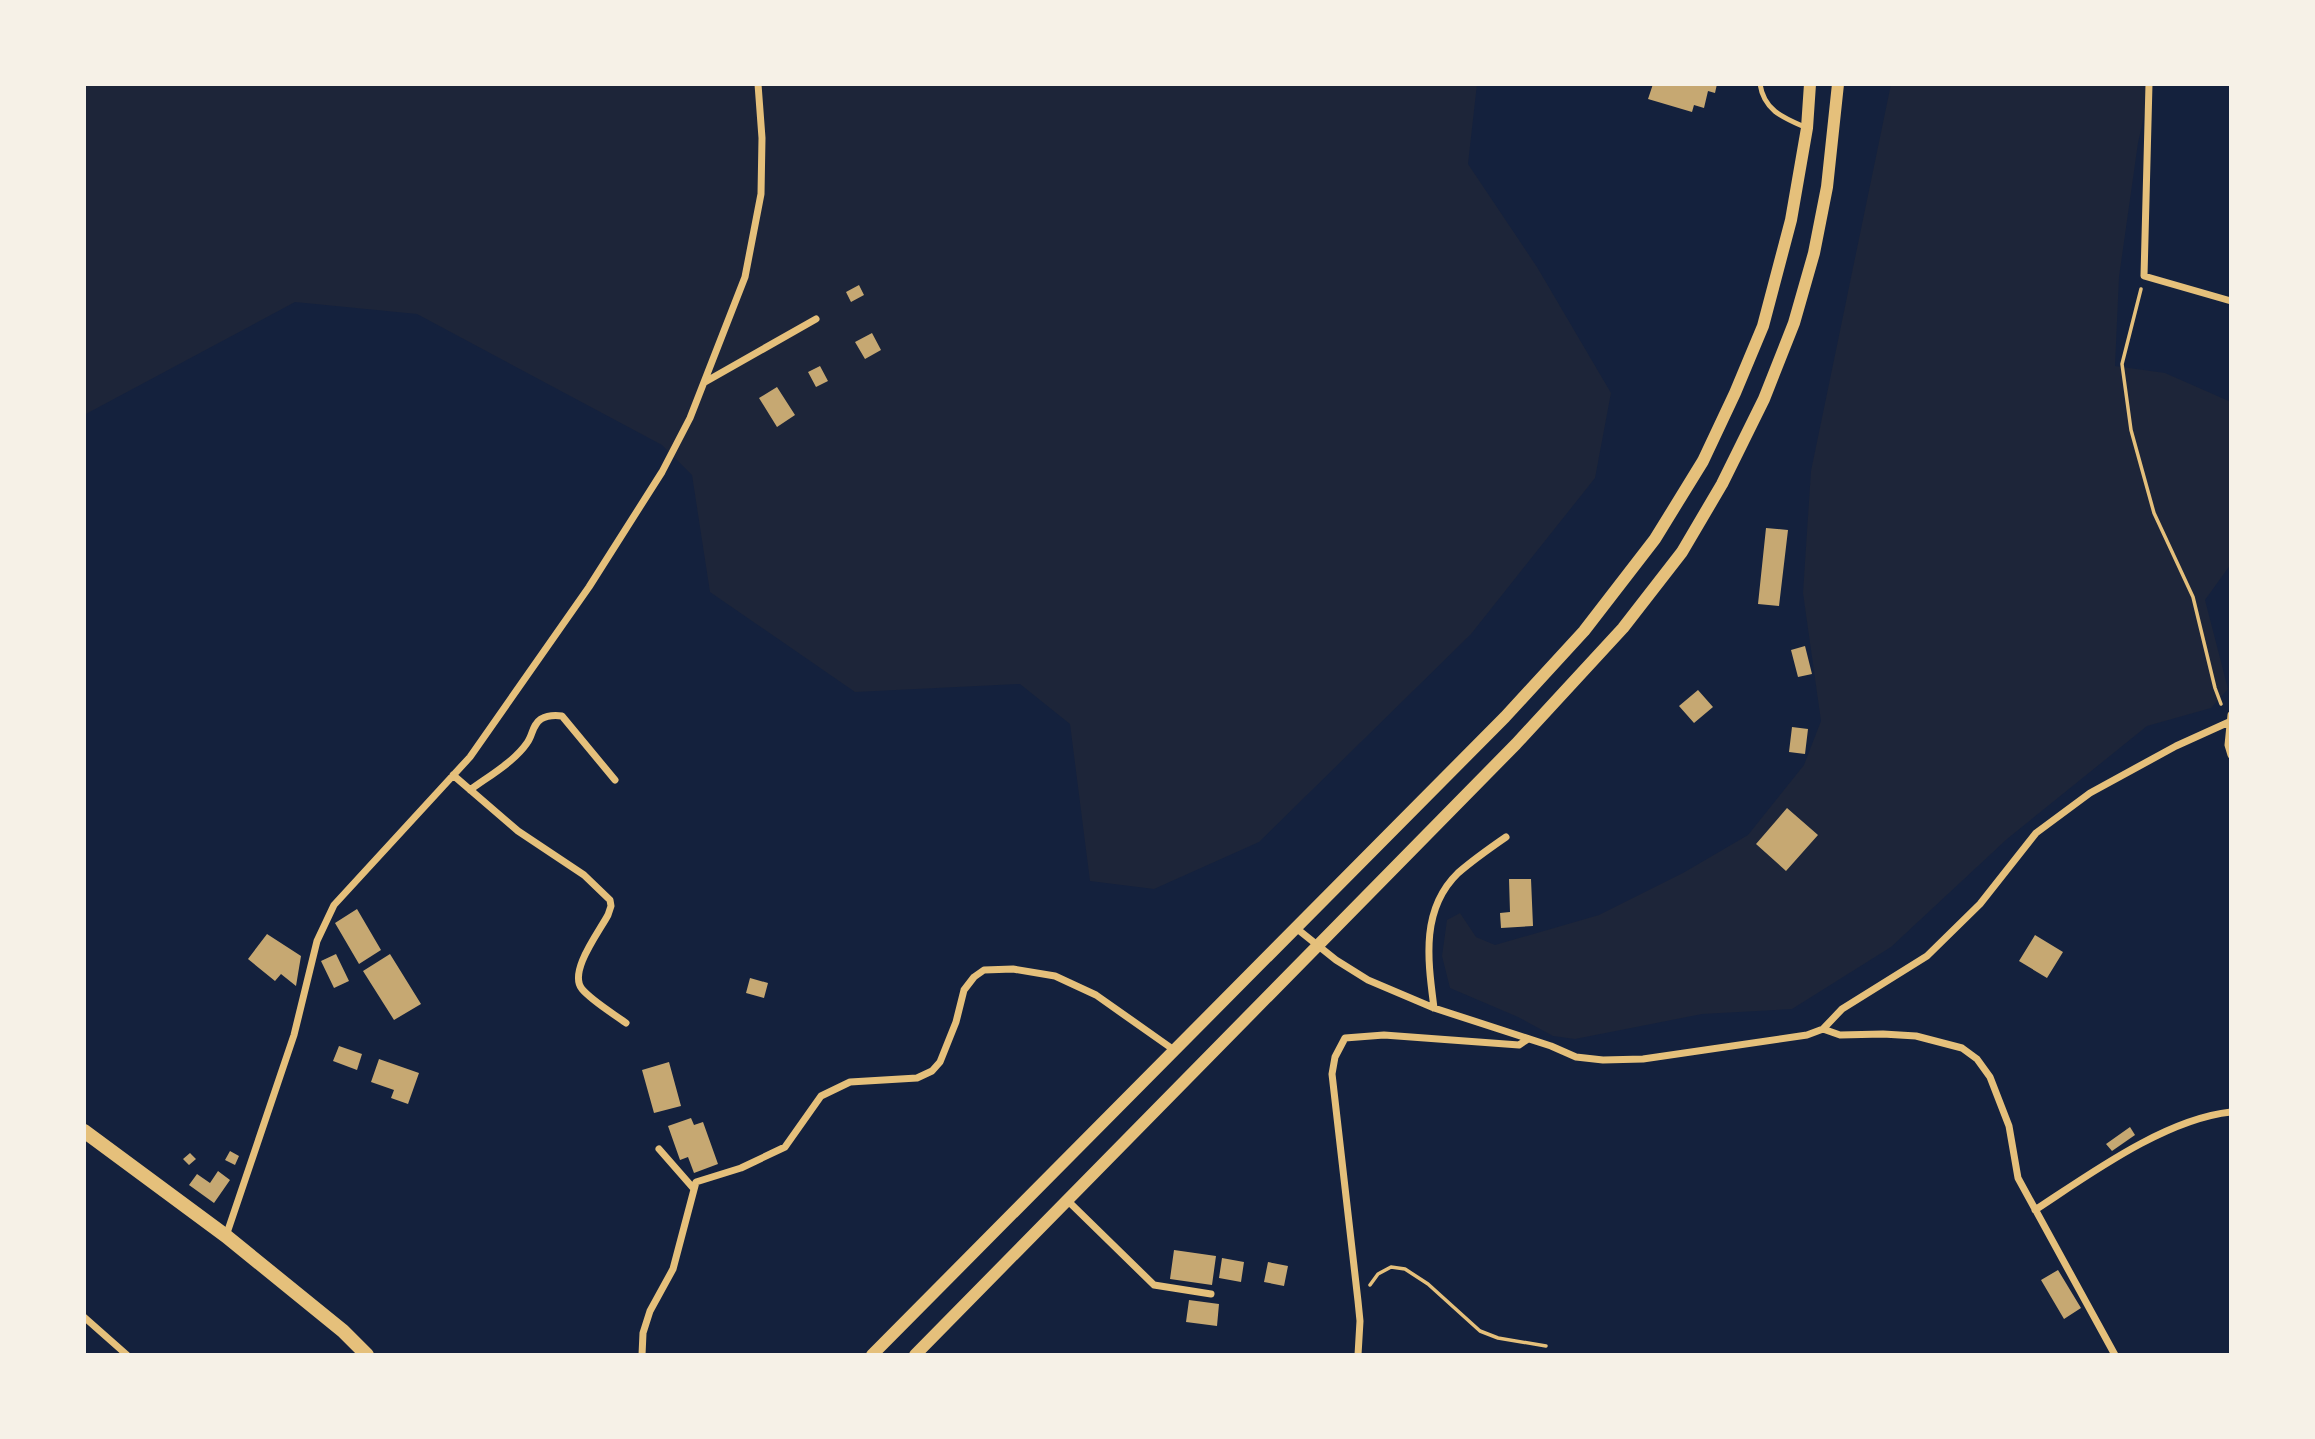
<svg xmlns="http://www.w3.org/2000/svg" width="2315" height="1439" font-family="'Varela Round',sans-serif">
	<style>
		.green { fill: #1d2539 }
		.building { fill: #c6a872 }
		.lines { fill: none; stroke-linecap: round; stroke-linejoin: round }
		.path { stroke: #e5c07b; stroke-width: 3.5 }
		.service { stroke: #e5c07b; stroke-width: 5 }
		.minor { stroke: #e5c07b; stroke-width: 7 }
		.tertiary { stroke: #e5c07b; stroke-width: 12 }
		.secondary { stroke: #e5c07b; stroke-width: 14 }
	</style>
	<rect width="100%" height="100%" fill="#14213d"/>
	<path class="green" d="M84 84H1477L1468 164 1537 267 1611 393 1595 478 1471 634 1259 842 1154 889 1090 881 1070 724 1020 684 855 692 710 592 692 475 662 445 417 314 295 302 84 415Z
		M1891 84H2151L2138 143 2119 277 2115 366 2165 373 2231 402V564L2205 600 2228 689 2211 708 2147 726 2007 839 1891 947 1792 1009 1702 1014 1575 1039 1553 1036 1518 1017 1450 988 1442 956 1447 920 1460 913 1476 937 1495 945 1599 915 1683 873 1748 835 1804 765 1821 721 1803 593 1811 471Z"/>
	<path class="building" d="M1653 84H1717L1715 93 1708 91 1704 108 1694 105 1692 112 1648 99Z
		M859 285 864 295 851 302 846 292Z
		M872 333 881 350 865 359 855 342Z
		M820 366 828 381 816 387 808 372Z
		M777 387 795 415 777 427 759 398Z
		M1766 528 1788 530 1779 606 1758 604Z
		M1805 646 1812 674 1798 677 1791 650Z
		M1698 690 1713 707 1694 723 1679 706Z
		M1792 727 1808 729 1805 754 1789 752Z
		M1787 808 1818 835 1786 871 1756 844Z
		M1509 879H1531L1533 926 1501 928 1500 913 1510 912Z
		M357 909 381 950 359 964 335 923Z
		M267 934 301 956 296 986 281 974 275 981 248 959Z
		M2035 935 2063 952 2047 978 2019 961Z
		M336 954 349 981 334 988 321 961Z
		M390 954 421 1004 394 1020 363 971Z
		M750 978 768 983 764 998 746 993Z
		M339 1046 362 1054 357 1070 333 1061Z
		M379 1059 419 1073 408 1104 391 1098 394 1090 371 1082Z
		M669 1062 681 1106 654 1113 642 1070Z
		M691 1118 694 1125 703 1122 718 1164 694 1173 688 1157 680 1160 668 1126Z
		M2130 1127 2135 1135 2112 1151 2106 1144Z
		M230 1151 239 1156 235 1165 225 1160Z
		M190 1153 196 1159 189 1165 183 1159Z
		M218 1171 230 1180 214 1203 189 1185 197 1174 210 1183Z
		M1174 1250 1216 1256 1212 1285 1170 1279Z
		M1222 1258 1244 1262 1241 1282 1219 1278Z
		M1268 1262 1288 1266 1284 1286 1264 1282Z
		M2058 1270 2081 1308 2064 1319 2041 1280Z
		M1189 1300 1219 1304 1217 1326 1186 1322Z"/>
	<g class="lines">
		<path class="path" d="M2141 289 2122 364 2131 430 2154 513 2193 597 2215 688 2221 704
			M1370 1285 1378 1274 1391 1267 1405 1269 1428 1284 1480 1331 1498 1338 1546 1346"/>
		<path class="service" d="M1760 84C1764 111 1784 118 1807 128"/>
		<path class="minor" d="M2149 84 2144 276 2231 301
			M705 382 816 319
			M2231 715 2228 745 2231 755
			M453 775 518 831 584 875 610 900 611 906 608 915C599 932 568 972 582 989 592 1001 614 1014 626 1023
			M470 790C489 776 514 762 527 743 533 735 532 725 541 719 548 715 554 715 562 716L615 780
			M1296 928 1336 960 1368 980 1434 1008 1551 1046 1576 1057 1603 1060 1643 1059 1807 1035 1823 1029 1842 1009 1927 956 1980 904 2036 833 2090 793 2176 746 2229 722
			M1434 1008C1428 961 1420 910 1458 873 1473 860 1490 848 1506 837
			M1823 1029 1840 1035 1883 1034 1916 1036 1962 1048 1977 1059 1990 1077 2009 1126 2018 1178 2115 1355
			M659 1149 694 1189
			M1067 1200 1154 1285 1211 1294
			M2035 1210C2090 1174 2165 1119 2231 1112
			M226 1236 294 1035 317 941 334 905 470 757 589 587 662 472 690 418 745 277 761 194 762 138 758 84
			M84 1317 127 1355
			M642 1355 643 1333 650 1311 673 1269 696 1182 741 1168 785 1147 821 1096 850 1082 917 1078 932 1071 940 1062 956 1022 964 990 974 977 984 970 1013 969 1055 976 1096 995 1174 1050
			M1358 1355 1360 1321 1358 1301 1332 1074 1335 1057 1345 1038 1384 1035 1519 1045 1528 1039"/>
		<path class="tertiary" d="M872 1355 1505 717 1584 631 1655 539 1703 461 1735 393 1763 326 1791 220 1807 128 1810 84
			M915 1355 1516 744 1623 628 1682 552 1722 484 1764 399 1794 323 1814 253 1827 187 1838 84"/>
		<path class="secondary" d="M84 1131 226 1236 343 1331 367 1355"/>
	</g>
	<rect width="2315" height="1439" fill="none" stroke="#f6f1e7" stroke-width="172"/>
</svg>
